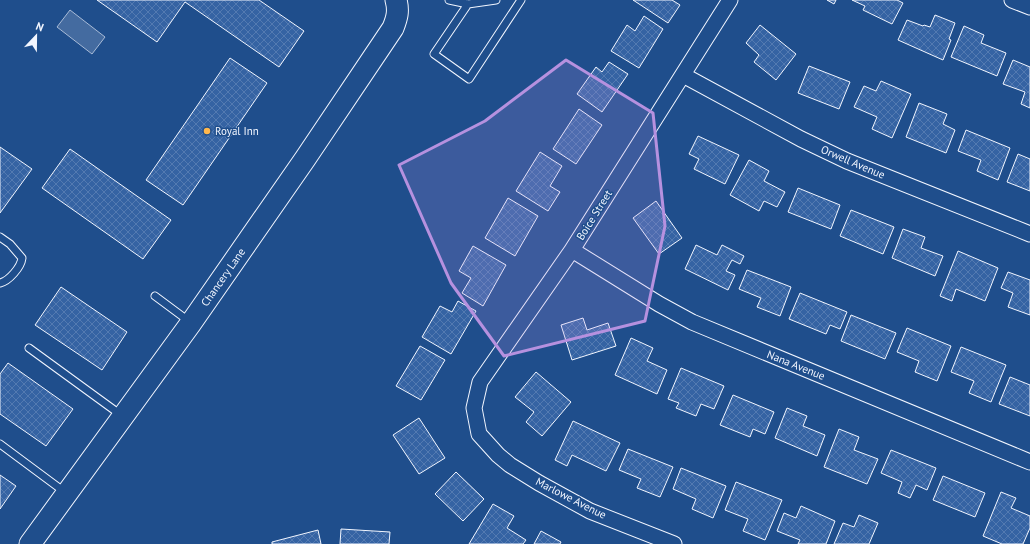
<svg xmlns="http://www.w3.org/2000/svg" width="1030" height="544" font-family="'PT Sans',sans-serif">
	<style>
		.water { fill: #446ba0; stroke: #a8bbd7 }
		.building { fill: url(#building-cross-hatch); stroke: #f2f6ff }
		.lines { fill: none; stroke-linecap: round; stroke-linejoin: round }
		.lane-casing { stroke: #f2f6ff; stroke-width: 9 }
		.street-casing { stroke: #f2f6ff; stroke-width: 17 }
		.secondary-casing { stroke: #f2f6ff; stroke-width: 23 }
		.lane { stroke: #1f4e8c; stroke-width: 7 }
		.street { stroke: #1f4e8c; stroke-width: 15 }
		.secondary { stroke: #1f4e8c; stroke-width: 21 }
		.marked { fill: #b691df; fill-opacity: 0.2; stroke: #b691df; stroke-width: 3; stroke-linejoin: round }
		.poi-dot { fill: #ffb74d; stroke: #1f4e8c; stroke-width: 1.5 }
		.labels { text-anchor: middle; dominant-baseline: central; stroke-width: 3; stroke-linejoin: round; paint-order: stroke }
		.poi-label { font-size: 11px; fill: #f2f6ff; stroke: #1f4e8c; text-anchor: start }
		.street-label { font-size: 11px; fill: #f2f6ff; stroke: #1f4e8c }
	</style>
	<defs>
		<pattern id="building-cross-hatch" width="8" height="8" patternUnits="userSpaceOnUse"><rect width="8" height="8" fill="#3563a3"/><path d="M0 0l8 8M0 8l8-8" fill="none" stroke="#537ab1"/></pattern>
	</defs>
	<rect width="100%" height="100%" fill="#1f4e8c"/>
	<path class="water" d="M70 10 105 37 92 54 57 27Z"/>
	<path class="building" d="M97 0H259L304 31 279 67 185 2 157 42Z
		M633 0H672L680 5 668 23Z
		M827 0H836L834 4Z
		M852 0H897L903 3 892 24 863 10 865 6Z
		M935 15 955 23 949 39 951 40 943 60 898 40 907 20 923 26 924 25 930 27Z
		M644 16 663 29 639 68 611 51 627 25 635 31Z
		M760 25 796 54 776 80 754 62 759 55 746 43Z
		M964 26 984 35 981 43 1006 53 997 76 951 57Z
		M230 58 267 83 183 205 146 180Z
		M1013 60 1030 67V108L1021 104 1025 92 1003 84Z
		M609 62 628 74 602 112 577 94 596 67 602 72Z
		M809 66 850 82 839 109 798 93Z
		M881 81 911 94 892 138 872 129 877 117 854 107 864 86 876 91Z
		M919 103 947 114 943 124 955 130 946 153 906 137Z
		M579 109 602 125 576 164 553 149Z
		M966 130 1010 148 998 180 977 171 981 160 958 151Z
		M698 136 739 155 725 184 694 169 699 159 689 154Z
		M0 147 32 169 0 213Z
		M70 149 171 220 143 259 42 188Z
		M540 152 562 166 550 186 560 192 548 211 516 191Z
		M1018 154 1030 159V191L1007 182Z
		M749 160 769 171 764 181 785 192 777 207 764 201 759 211 730 195Z
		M798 188 840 205 831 229 788 212Z
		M508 198 538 216 515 256 485 238Z
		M656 201 682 238 659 254 633 218Z
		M851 210 894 227 883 254 840 236Z
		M903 229 925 237 921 248 943 256 935 276 892 258Z
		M696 245 717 255 722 245 744 256 740 264 732 260 726 271 735 275 728 290 685 269Z
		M473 246 506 265 483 306 462 293 471 278 459 271Z
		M958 251 998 268 985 301 956 289 952 301 940 296Z
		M747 270 791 287 780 316 757 307 761 298 739 289Z
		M1008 272 1030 280V315L1008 307 1013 293 1001 288Z
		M61 287 127 332 102 370 35 325Z
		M800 293 847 312 840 329 830 325 826 334 789 319Z
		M458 301 476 311 451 354 422 337 440 306 452 312Z
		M851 315 896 333 885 359 841 341Z
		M583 318 587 330 608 323 616 346 572 360 561 325Z
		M907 328 951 346 937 381 915 372 919 361 897 352Z
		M631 338 653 348 647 361 667 370 657 394 615 375Z
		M420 346 445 360 421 400 396 386Z
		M961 347 1006 365 991 402 969 393 974 381 951 372Z
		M8 363 73 409 46 446 0 414V374Z
		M681 368 724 386 714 409 701 404 696 416 676 408 679 403 668 399Z
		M536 372 571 402 542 436 526 422 534 412 515 397Z
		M1010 377 1030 385V416L999 404Z
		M733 395 774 412 765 434 753 429 750 437 720 425Z
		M787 408 807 416 803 426 825 435 817 456 775 438Z
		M419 418 445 458 419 474 393 435Z
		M573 421 620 443 606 471 572 455 567 466 555 460Z
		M839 429 859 437 854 450 878 459 867 484 824 467Z
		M628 449 673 467 660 497 637 488 641 479 619 470Z
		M891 450 936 468 927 490 916 485 910 498 898 493 902 482 881 473Z
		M681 468 726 486 713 518 692 509 696 499 673 489Z
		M456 472 484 499 463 521 435 494Z
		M0 475 16 486 0 509Z
		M943 476 985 493 975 517 933 500Z
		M736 482 782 500 765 540 743 531 748 519 725 510Z
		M1001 492 1016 498 1011 508 1030 516V528L1023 544H1002L983 536Z
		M493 504 514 516 507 528 526 540 523 544H469Z
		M801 506 835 521 826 544H798L800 540 777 531 784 513 796 518Z
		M859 515 878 523 869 544H834L843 523 854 527Z
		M341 529 390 532 389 544H340Z
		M318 530 321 544H272V542Z
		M541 531 561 542 560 544H534Z"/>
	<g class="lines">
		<g class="lane-casing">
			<path id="lane" d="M449 0 468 4 496 0
				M468 4 434 54 469 79 521 0
				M0 237 10 244 22 258C21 267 9 281 0 283
				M155 296 190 322
				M29 348 121 415
				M0 444 66 493"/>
		</g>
		<g class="street-casing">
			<path id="street" d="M1012 0 1030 7
				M683 75 801 139 847 161 1030 234
				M572 250 659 304 692 322 1030 462
				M674 544 590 511 539 483 510 465 498 455 479 434 474 408 480 382 572 250 730 0"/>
		</g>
		<g class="secondary-casing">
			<path id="secondary" d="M30 544 191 323 305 159 393 28C397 18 399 11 396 0"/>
		</g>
		<use href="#lane" class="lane"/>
		<use href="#street" class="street"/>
		<use href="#secondary" class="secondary"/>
	</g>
	<path class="marked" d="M566 60 653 113 665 226 645 321 504 356 451 283 399 165 485 121Z"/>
	<circle class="poi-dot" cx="207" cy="131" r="4"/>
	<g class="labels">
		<g class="poi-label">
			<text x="215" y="131">Royal Inn</text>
		</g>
		<g class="street-label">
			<text transform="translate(853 162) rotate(23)">Orwell Avenue</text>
			<text transform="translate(594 215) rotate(-58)">Boice Street</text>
			<text transform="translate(223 277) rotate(-55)">Chancery Lane</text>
			<text transform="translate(796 365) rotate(22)">Nana Avenue</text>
			<text transform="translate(571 498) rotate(27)">Marlowe Avenue</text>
		</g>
	</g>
	<g transform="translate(36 36) rotate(22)" stroke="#1f4e8c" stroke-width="3" paint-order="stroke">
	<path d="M0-3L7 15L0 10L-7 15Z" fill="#f2f6ff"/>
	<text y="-6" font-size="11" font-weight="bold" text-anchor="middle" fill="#f2f6ff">N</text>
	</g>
</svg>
